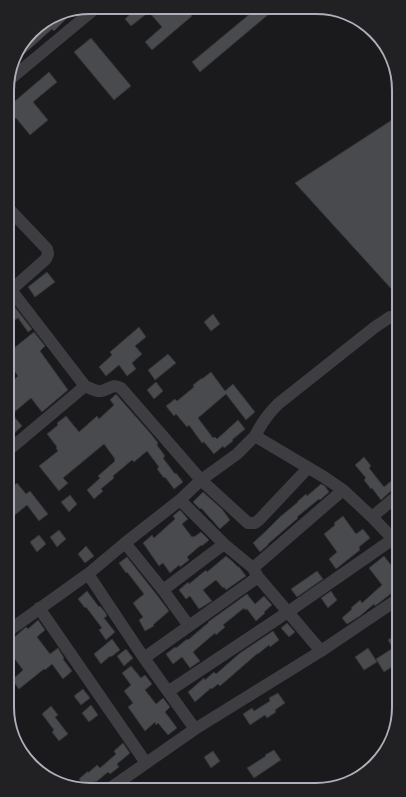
<svg xmlns="http://www.w3.org/2000/svg" width="406" height="797" font-family="'IBM Plex Sans',sans-serif">
	<style>
		.building { fill: #494a4e; stroke: #353437 }
		.lines { fill: none; stroke-linecap: round; stroke-linejoin: round }
		.minor { stroke: #3d3d42; stroke-width: 12 }
		.rim { fill: none; stroke: #aeafba; stroke-width: 2 }
	</style>
	<rect width="100%" height="100%" fill="#1a1a1c"/>
	<path class="building" d="M138 7 185 8 192 16 152 50 145 42 162 27 149 12 131 26 125 19Z
		M257 8H276L200 72 192 62Z
		M64 12 68 17 54 31 52 29 32 47 12 64 16 53 35 28 58 13Z
		M91 38 131 86 114 100 74 52Z
		M49 72 57 82 33 102 48 120 30 135 16 118 8 125V107Z
		M395 118V159L396 294 295 183Z
		M47 272 55 282 35 297 28 287Z
		M14 306 32 329 28 332 18 318 15 320 9 312V310Z
		M213 314 220 324 211 331 204 322Z
		M139 327 146 337 135 346 142 354 132 363 136 369 127 376 119 365 106 376 99 367 112 355 110 352Z
		M34 332 45 346 40 351 68 390 42 412 31 398 12 414 22 426 10 437 9 384 18 376 9 364V352Z
		M168 354 176 363 155 380 148 370Z
		M211 372 225 391 233 384 255 412 246 420 226 394 198 418 213 438 215 437 217 439 238 420 245 429 232 440 233 441 224 448 223 446 214 454 204 442 202 443 189 425 187 427 176 414 174 416 166 406 175 399 177 401 194 387 193 385 202 378V379Z
		M156 382 163 391 154 399 147 390Z
		M116 394 151 434 158 443 157 445 165 456 163 458 175 474 176 473 183 482 174 489 165 477 164 478 157 469 159 467 147 451 134 462 132 460 113 476 114 478 101 489 103 491 94 499 87 490 100 478 98 476 115 461 114 460 115 459 104 444 63 478 68 483 59 491 39 466 58 451 56 448 57 447 47 434 58 425 57 423 66 416 79 432 97 416 99 419 114 405 110 400Z
		M364 457 371 466 369 468 384 487 397 476V489L392 490 381 500 372 488 371 489 364 480 366 478 355 465Z
		M17 483 26 494 30 491 48 514 39 521 27 505 10 519V489Z
		M321 484 325 486 329 492 320 500 319 499 297 517 298 518 268 544V545L260 552 253 543 267 530 281 516 298 502H297L306 494 307 496Z
		M203 492 222 509 230 520 220 529 201 508 200 509 193 502Z
		M70 495 77 504 69 512 61 502Z
		M180 510 188 519 182 524 192 537 194 536V537L201 532 209 540 202 546 201 545 187 557 189 560 180 567 179 565 170 573 163 563 159 566 143 543 152 535 154 538 175 519 173 516Z
		M343 516 356 534 363 529 370 538 359 547 360 550 336 569 329 559 337 552 324 534 335 525 334 523Z
		M59 530 66 539 57 547 50 537Z
		M39 535 46 544 37 552 30 542Z
		M86 546 94 556 85 563 78 554Z
		M226 556 233 562 238 567H239L246 576 226 590 224 587 223 588 216 580 203 590 212 601 199 609 190 596 186 599 179 590 188 582 189 584 206 570 207 572Z
		M384 556 398 574V592L393 594 392 593 375 606 374 604 360 616 347 624 342 618 352 609 351 608 360 600 362 603 382 585 369 568Z
		M127 557 157 595 169 611 153 625 154 626 145 631 139 620 143 617 133 603 144 594 127 572 126 573 119 563Z
		M317 571 323 579 297 597 291 589Z
		M87 591 99 607 100 606 105 612 107 616 104 618 115 632 106 640 99 630 102 628 86 607 85 608 78 599Z
		M331 591 337 600 328 608 321 598Z
		M247 594 255 604 264 596 272 605 264 612 265 613 256 621 247 609 245 610 244 608 223 625 225 627 216 635 215 633 193 652 200 661 190 668 182 657 173 664 166 654 175 647 176 648 187 639 188 640 209 622H208Z
		M38 620 45 630 37 637 50 654 58 648 64 658 63 659 72 671 63 679 52 664 45 670 44 669 19 689 12 680 23 670 11 654V640L26 627 28 629Z
		M287 623 295 632 289 637 281 628Z
		M273 631 279 640 270 647 269 645 258 654V653L220 686 218 684 212 689 211 688 195 702 188 692 204 678 205 680 214 672 216 674 240 653Z
		M398 633V663L384 672 376 659 393 648 388 640Z
		M112 639 120 650 111 657 110 656 101 664 94 654Z
		M368 648 377 662 364 670 355 657Z
		M126 649 133 658 124 666 117 656Z
		M131 666 141 678 145 675 152 684 145 690 156 704 163 698 170 707 165 712 177 728 168 735 158 723 156 725 155 722 145 731 128 707 133 703 124 691 131 685 122 673Z
		M83 689 90 698 81 705 74 696Z
		M278 693 285 703 275 710 276 712 267 718 265 715 250 725 243 714 252 708 254 711 270 701 269 698Z
		M91 705 98 715 89 722 82 713Z
		M51 706 58 715 55 717 68 734 59 741 52 732 54 730 42 714Z
		M123 743 130 753 117 764 119 767 110 774 108 772 96 782 95 781 86 789 79 779 88 771V773L97 765 100 768 116 754 114 751Z
		M274 750 281 760 254 778 247 768 266 756 265 755Z
		M213 751 220 761 211 768 204 757Z"/>
	<g class="lines">
		<path class="minor" d="M8 81 97 7
			M8 208 47 249 48 254 46 259 11 290 85 386C90 388 96 392 101 391 109 390 112 383 121 388L201 480 248 523H255L259 520 308 468
			M255 436C262 423 267 415 278 404L375 327 390 317 396 319
			M10 449 85 386
			M180 500 224 544 253 568 258 577 321 651
			M372 517 397 496
			M125 543 163 590
			M253 568 343 490
			M88 574 144 658 195 729
			M39 608 146 763
			M189 626 163 590 224 544
			M11 629 88 574 125 543 180 500 201 480 237 454 255 436 324 477 343 490 372 517 398 544
			M144 658 258 577
			M169 691 288 612 393 539
			M109 789 195 729 321 651 398 599"/>
	</g>
	<path d="M0 0H406V797H0ZM90 14H316A76 76 0 0 1 392 90V707A76 76 0 0 1 316 783H90A76 76 0 0 1 14 707V90A76 76 0 0 1 90 14Z" fill="#212124" fill-rule="evenodd"/>
	<path class="rim" d="M90 14H316A76 76 0 0 1 392 90V707A76 76 0 0 1 316 783H90A76 76 0 0 1 14 707V90A76 76 0 0 1 90 14Z"/>
</svg>
